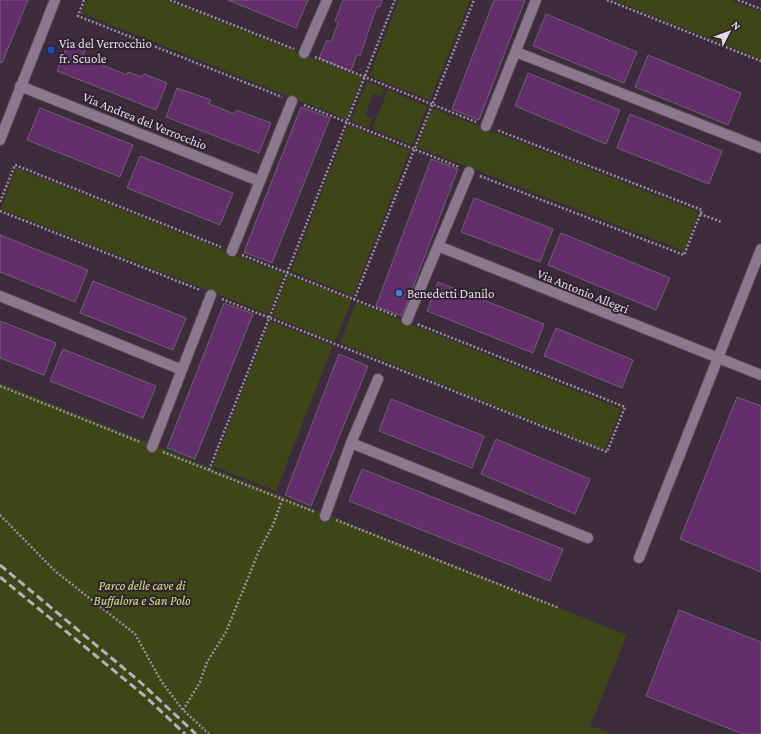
<svg xmlns="http://www.w3.org/2000/svg" width="761" height="734" font-family="'Crimson Pro',serif">
	<style>
		.green { fill: #3d4617 }
		.building { fill: #622f6a; stroke: #705e72 }
		.lines { fill: none; stroke-linecap: round; stroke-linejoin: round }
		.minor-casing { stroke: #594b5a; stroke-width: 12 }
		.path { stroke: #988b99; stroke-width: 2.5; stroke-dasharray: 2 2; stroke-linecap: butt }
		.minor { stroke: #8c788d; stroke-width: 10 }
		.rail { stroke: #b9adba; stroke-width: 3; stroke-dasharray: 8 4; stroke-linecap: butt }
		.transit-dot { fill: #1a4fb4; stroke: #322233; stroke-width: 1.5 }
		.shop-dot { fill: #3f7fe0; stroke: #322233; stroke-width: 1.5 }
		.labels { text-anchor: middle; dominant-baseline: central; stroke-width: 4; stroke-linejoin: round; paint-order: stroke }
		.poi-label { font-size: 13px; fill: #e4d9e5; stroke: #322233; text-anchor: start }
		.street-label { font-size: 13px; fill: #e4d9e5; stroke: #322233 }
		.park-label { font-size: 13px; font-style: italic; fill: #cde473; stroke: #322233 }
	</style>
	<rect width="100%" height="100%" fill="#3d2c3e"/>
	<path class="green" d="M87 0H166L362 78 346 119 81 13Z
		M399 0H470L430 100 369 76Z
		M614 0H731L761 12V59Z
		M367 82 384 88 381 96 373 94 365 116 372 119 369 128 351 121Z
		M388 90 427 106 412 145 372 129Z
		M432 108 699 212 684 251 417 147Z
		M348 125 410 150 353 296 291 271Z
		M16 168 284 274 268 314 1 209Z
		M288 275 352 300 335 342 272 316Z
		M356 302 621 409 605 450 340 343Z
		M270 321 333 346 276 491 213 466Z
		M0 383 627 635 590 726 613 734H0Z"/>
	<path class="building" d="M0 0H28L2 63 0 62Z
		M228 0H308L296 28Z
		M343 0H382L380 7 377 6 360 56 357 54 351 71 319 58 327 40 331 42 338 23 335 21Z
		M494 0H525L479 120 452 109Z
		M546 14 637 52 624 83 533 46Z
		M68 43 85 50 83 55 98 61 97 63 127 75 128 72 142 77 144 74 167 83 156 110 57 71Z
		M648 55 741 93 728 125 635 87Z
		M528 73 620 110 606 144 515 106Z
		M177 88 211 100 209 104 235 114 236 110 271 123 259 153 166 117Z
		M301 107 330 118 272 263 244 252Z
		M40 108 133 145 120 177 27 140Z
		M630 114 722 151 709 184 617 148Z
		M140 156 233 193 220 225 127 188Z
		M431 159 458 169 402 316 376 306Z
		M474 198 553 229 540 262 461 232Z
		M561 233 670 278 656 310 548 265Z
		M0 235 88 270 75 302 0 272Z
		M93 281 186 318 173 350 80 313Z
		M438 282 544 324 533 353 427 311Z
		M224 303 253 314 195 459 167 448Z
		M0 321 56 343 44 375 0 358Z
		M556 328 633 360 622 388 544 356Z
		M63 349 156 386 143 418 50 381Z
		M339 354 368 366 311 506 285 495Z
		M737 397 761 406V572L680 539Z
		M391 399 484 436 472 468 379 431Z
		M496 439 590 479 575 514 481 474Z
		M362 469 563 549 550 581 349 501Z
		M679 610 761 642V734H743L646 696Z"/>
	<g class="lines">
		<g class="minor-casing">
			<path id="minor" d="M516 52 761 148
				M304 53 327 0
				M20 86 259 181
				M486 126 536 0
				M0 140 55 0
				M438 246 761 375
				M232 251 292 101
				M0 296 182 370
				M407 320 469 172
				M351 443 588 538
				M152 447 211 295
				M325 516 351 443 378 379
				M639 558 761 249"/>
		</g>
		<path class="path" d="M84 0 78 16 282 97
			M170 0 294 49
			M607 0 761 61
			M738 0 761 9
			M315 57 476 122
			M304 105 459 167
			M480 176 684 255 702 210 497 130
			M0 202 15 165 221 247
			M0 211 200 290
			M700 214 722 222
			M242 255 396 316
			M222 299 607 452 625 407 417 324
			M354 300 474 0
			M0 386 140 442
			M163 452 315 512
			M209 470 395 0
			M0 515 55 571 135 634 161 681 183 710 209 734
			M336 520 559 608
			M183 710 200 682 207 662 226 632 259 551 273 525 283 497"/>
		<use href="#minor" class="minor"/>
		<path class="rail" d="M0 565 139 681 196 734
			M0 577 146 697 185 734"/>
	</g>
	<rect class="transit-dot" x="47" y="46" width="8" height="8" rx="2"/>
	<circle class="shop-dot" cx="399" cy="293" r="4"/>
	<g class="labels">
		<g class="poi-label">
			<text x="59" y="43">Via del Verrocchio<tspan x="59" dy="15">fr. Scuole</tspan></text>
			<text x="407" y="293">Benedetti Danilo</text>
		</g>
		<g class="street-label">
			<text transform="translate(145 121) rotate(22)">Via Andrea del Verrocchio</text>
			<text transform="translate(583 291) rotate(22)">Via Antonio Allegri</text>
		</g>
		<g class="park-label">
			<text x="142" y="585">Parco delle cave di<tspan x="142" dy="15">Buffalora e San Polo</tspan></text>
		</g>
	</g>
	<g transform="translate(729 32) rotate(48)" stroke="#322233" stroke-width="3" paint-order="stroke">
	<path d="M0-3L7 15L0 10L-7 15Z" fill="#e4d9e5"/>
	<text y="-6" font-size="11" font-weight="bold" text-anchor="middle" fill="#e4d9e5">N</text>
	</g>
</svg>
